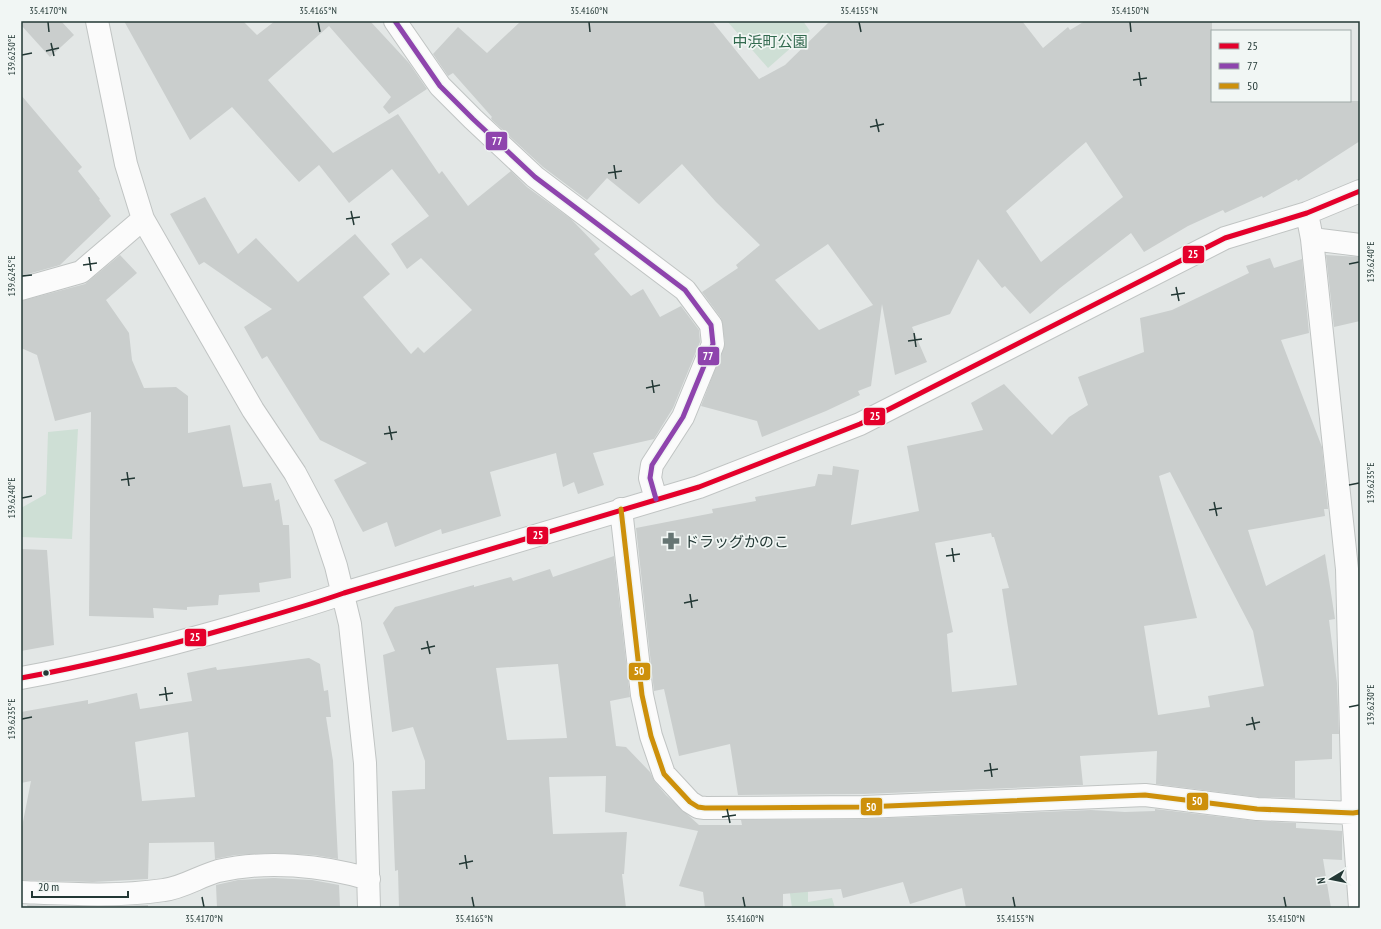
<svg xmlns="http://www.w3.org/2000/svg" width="1381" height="929" font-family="'PT Sans Narrow','Noto Sans JP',sans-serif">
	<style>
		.green { fill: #cedfd5 }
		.building { fill: #cacecd; fill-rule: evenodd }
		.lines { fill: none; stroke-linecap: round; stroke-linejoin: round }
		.minor-casing { stroke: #c0c4c3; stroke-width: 24 }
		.minor { stroke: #fbfbfb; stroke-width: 22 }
		.bus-1-casing { stroke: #f1f6f4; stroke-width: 8 }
		.bus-2-casing { stroke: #f1f6f4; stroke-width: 8 }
		.bus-3-casing { stroke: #f1f6f4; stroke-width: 8 }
		.bus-1 { stroke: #e4002b; stroke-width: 5 }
		.bus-2 { stroke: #8e44ad; stroke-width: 5 }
		.bus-3 { stroke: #cd900b; stroke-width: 5 }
		.ticks { fill: none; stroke: #233835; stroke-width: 1.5 }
		.bus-dot { fill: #233835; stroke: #f1f6f4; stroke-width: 1.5 }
		.labels { text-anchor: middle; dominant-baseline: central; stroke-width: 3.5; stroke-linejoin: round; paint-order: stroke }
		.park-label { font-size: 15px; fill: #326a4f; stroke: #f1f6f4 }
		.poi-label { font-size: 15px; fill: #233835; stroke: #f1f6f4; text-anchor: start }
		.line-badge { stroke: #f1f6f4; stroke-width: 1.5 }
		.badge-label { font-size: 11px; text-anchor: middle; font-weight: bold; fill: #fff }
		.neatline { fill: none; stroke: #233835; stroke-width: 1.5 }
		.ticks-label { font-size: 10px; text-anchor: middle; fill: #233835 }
	</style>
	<rect width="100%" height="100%" fill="#e3e7e6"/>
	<path class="green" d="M727 21H803L810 31 768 68Z
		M78 429 72 539 21 537V508L46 494 48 432Z
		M788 879H808V902L832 898 835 908H792Z"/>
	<path class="building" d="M21 21H61L74 35 50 57 21 25Z
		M124 21H243L257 35 275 21H370L409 63 427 89 389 114 383 107 391 97 329 26 268 80 333 153 398 114 439 174 442 171 468 206 511 171 527 187 571 219 600 249 594 254 631 296 643 289 660 317 681 306 699 330 700 342 673 408 654 439 593 453 604 485 578 494 574 482 563 487 556 453 490 472 501 516 442 534 441 529 395 547 387 522 363 532 334 480 367 463 320 440 267 356 262 359 244 327 272 309 204 262 199 265 170 214 205 197 238 254 256 238 298 282 355 234 390 274 363 297 411 354 418 347 424 353 472 310 421 258 407 269 391 244 429 216 392 169 349 203 319 165 299 182 232 107 190 140Z
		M521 21H712L759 79 785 65 830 21H1022L1043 48 1068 27 1070 30 1085 21H1212V101H1360V141L1298 181 1297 179 1263 198 1262 196 1225 213 1223 210 1188 226 1144 252 1131 233 1060 288 1030 314 1005 286 1002 288 978 259 950 314 912 327 927 362 895 375 882 304 871 386 858 391 860 395 826 411 762 437 757 421 701 406 725 343 721 318 702 292 738 268 736 265 760 245 716 202 682 164 639 204 607 178 587 200 543 167 492 120 491 118 492 117 453 73 448 76 433 54 458 27 487 53ZM1086 142 1123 197 1041 262 1006 211ZM828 244 873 305 819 330 775 280Z
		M21 95 82 167 78 171 100 199 99 200 111 216 60 265 21 276Z
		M120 255 137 273 106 300 129 333 132 360 144 388 176 387 188 396V433L230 425 243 487 271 483 275 501 279 499 283 525H289L291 578 259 583 260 592 219 595 218 605 187 607V610L153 608 154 618 89 616 91 412 55 421 37 355 21 348V301L85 284Z
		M1326 255 1360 257V321L1334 327Z
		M1270 258 1274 268 1302 259 1309 333 1281 340 1322 447 1328 509H1324L1325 516 1248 530 1266 586 1325 554 1335 619 1329 620 1337 683 1339 734H1332V759L1295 761V798L1258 797 1156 784 1157 751 1080 756 1083 785 864 794 738 795 730 744 679 756 664 689 654 691 636 528 713 513 712 509 756 501 755 497 815 486 818 474 832 475 833 466 859 470 851 525 919 511 907 446 983 430 971 403 1004 384 1052 435 1069 417 1088 405 1078 377 1144 352 1140 318 1172 310 1249 273 1246 266ZM1170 472 1253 631 1264 686 1208 696 1210 707 1158 715 1144 626 1197 618 1159 476ZM991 533 992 537H994L1009 588 1002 589 1017 685 952 692 947 634 953 632 935 543Z
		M21 549 47 550 54 645 21 651Z
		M614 556 630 697 610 701 616 746 626 747 650 772 655 782 666 795 699 825H742L741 820 865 819 1091 810 1125 812 1155 811V809L1256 821 1296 823V828L1342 831V860L1323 859 1331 908H966L962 888 910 904 903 882 843 898 841 889 783 894V908H705L703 892 679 886 698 831 605 812 606 776 549 777 553 834 627 832 624 874H622L626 908H399L398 870 395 871 392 791 425 789V761L413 727 392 732 383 655 395 651 383 623 395 607 474 585V587L511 577 513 581 550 569 553 577ZM558 664 567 738 507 740 496 668Z
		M309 658 320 664 324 691 328 690 331 717H326L333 761 338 859 314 855 274 853 235 855 215 859 214 842 149 843 148 879 93 882 21 880V832L31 781 21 783V712L88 700V704L137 693 140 709 192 701 187 673 216 667 217 670ZM188 732 195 797 142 801 135 742Z
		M274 878 312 880 339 885 340 908H217L216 885 238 880Z
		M27 905 93 907 148 905V908H28Z"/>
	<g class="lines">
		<g class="minor-casing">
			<path id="minor" d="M97 21 126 164 143 219 253 410 295 473 322 524 336 566 350 624 365 763 369 908
				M395 21 440 86 473 119 535 177 685 290 711 325 713 344 683 417 652 465 650 478 656 499
				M1307 213 1312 239 1347 569 1353 813 1360 907
				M1312 239 1360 245
				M21 289 81 272 143 219
				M621 509 642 695 651 736 664 774 690 802 698 807 705 808 864 807 1145 795 1257 809 1353 813 1360 812
				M21 678C93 665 163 647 233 627 270 616 307 606 344 593L699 487 860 424 1225 238 1307 213 1360 191
				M21 892C69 894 116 897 164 890 182 888 200 876 218 871 266 860 322 865 369 879"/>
		</g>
		<use href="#minor" class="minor"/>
		<g class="bus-1-casing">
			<path id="bus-1" d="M21 678C93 665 163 647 233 627 270 616 307 606 344 593L699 487 860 424 1225 238 1307 213 1360 191"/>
		</g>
		<g class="bus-2-casing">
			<path id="bus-2" d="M395 21 440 86 473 119 535 177 685 290 711 325 713 344 683 417 652 465 650 478 656 499"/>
		</g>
		<g class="bus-3-casing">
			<path id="bus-3" d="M621 509 642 695 651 736 664 774 690 802 698 807 705 808 864 807 1145 795 1257 809 1353 813 1360 812"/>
		</g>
		<use href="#bus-1" class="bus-1"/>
		<use href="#bus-2" class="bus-2"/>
		<use href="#bus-3" class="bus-3"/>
	</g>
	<path class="ticks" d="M48 22 49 32M318 22 320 32M589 22 590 32M859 22 861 32M1130 22 1131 32M51 43 54 56M46 51 59 48M22 55 32 53M1139 72 1141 86M1133 80 1147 78M876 119 879 132M870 127 884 124M614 165 616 179M608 173 622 171M351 211 354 225M346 219 360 217M89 257 91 271M1349 264 1359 262M83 265 97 263M22 276 32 275M1176 287 1179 301M1171 295 1185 293M914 333 916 347M908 341 922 339M652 380 654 393M646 388 660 385M389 426 392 440M384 434 397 432M127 472 129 486M121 480 135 478M1349 485 1359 483M22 498 32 496M1214 502 1217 516M1209 510 1222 508M952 548 954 562M946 556 960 554M690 594 692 608M684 603 698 600M427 641 430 654M421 649 435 646M165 687 167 701M159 695 173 693M1349 707 1359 705M1252 717 1255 730M22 719 32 717M1246 725 1260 722M990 763 992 777M984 771 998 769M727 809 730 823M722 817 736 815M465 855 467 869M459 864 473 861M202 897 204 907M472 897 474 907M743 897 745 907M1013 897 1015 907M1284 897 1286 907"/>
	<defs>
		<g id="pharmacy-bare" transform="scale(1.38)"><path d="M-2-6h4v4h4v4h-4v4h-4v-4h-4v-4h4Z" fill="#667573" stroke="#f1f6f4" stroke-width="2.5" paint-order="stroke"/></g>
	</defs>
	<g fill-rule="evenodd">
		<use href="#pharmacy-bare" x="671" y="541"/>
	</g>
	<circle class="bus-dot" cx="46" cy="673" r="3.5"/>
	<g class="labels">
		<g class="park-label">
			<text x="770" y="41">中浜町公園</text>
		</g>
		<g class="poi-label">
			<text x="684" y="541">ドラッグかのこ</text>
		</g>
	</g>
	<g class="line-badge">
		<rect x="485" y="131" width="23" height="20" rx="4" fill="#8e44ad"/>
		<rect x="1182" y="245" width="23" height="19" rx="4" fill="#e4002b"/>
		<rect x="697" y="346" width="23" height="20" rx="4" fill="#8e44ad"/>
		<rect x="863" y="407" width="23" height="19" rx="4" fill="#e4002b"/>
		<rect x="526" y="526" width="23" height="19" rx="4" fill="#e4002b"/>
		<rect x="184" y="628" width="23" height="19" rx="4" fill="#e4002b"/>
		<rect x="628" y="662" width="23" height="19" rx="4" fill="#cd900b"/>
		<rect x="1186" y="792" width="23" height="19" rx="4" fill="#cd900b"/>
		<rect x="860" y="797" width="23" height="19" rx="4" fill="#cd900b"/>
	</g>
	<g class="badge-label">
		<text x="497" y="145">77</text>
		<text x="1193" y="258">25</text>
		<text x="708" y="360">77</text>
		<text x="875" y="420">25</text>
		<text x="538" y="539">25</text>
		<text x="195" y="641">25</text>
		<text x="639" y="675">50</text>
		<text x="1197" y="805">50</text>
		<text x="871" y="811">50</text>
	</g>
	<rect width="1381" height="929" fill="none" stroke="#f1f6f4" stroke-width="44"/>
	<rect x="1211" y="30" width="140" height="72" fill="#f1f6f4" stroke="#9faaa8"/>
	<rect x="1219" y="43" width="20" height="6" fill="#e4002b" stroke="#9faaa8"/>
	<text x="1247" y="50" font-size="12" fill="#233835">25</text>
	<rect x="1219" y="63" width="20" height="6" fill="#8e44ad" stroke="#9faaa8"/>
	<text x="1247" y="70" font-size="12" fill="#233835">77</text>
	<rect x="1219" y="83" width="20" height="6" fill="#cd900b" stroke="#9faaa8"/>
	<text x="1247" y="90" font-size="12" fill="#233835">50</text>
	<g transform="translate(1331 879) rotate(260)" stroke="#f1f6f4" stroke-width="3" paint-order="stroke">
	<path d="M0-3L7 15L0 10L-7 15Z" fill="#233835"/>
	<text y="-6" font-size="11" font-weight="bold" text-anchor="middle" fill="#233835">N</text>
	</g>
	<path d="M32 891v6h96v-6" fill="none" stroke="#233835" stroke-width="2"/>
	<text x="38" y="891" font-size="12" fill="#233835" stroke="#f1f6f4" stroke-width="3" paint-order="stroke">20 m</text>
	<rect x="22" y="22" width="1337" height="885" class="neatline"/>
	<g class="ticks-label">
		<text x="48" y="14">35.4170°N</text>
		<text x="318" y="14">35.4165°N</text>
		<text x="589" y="14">35.4160°N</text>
		<text x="859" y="14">35.4155°N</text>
		<text x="1130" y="14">35.4150°N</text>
		<text transform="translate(11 55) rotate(-90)" y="4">139.6250°E</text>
		<text transform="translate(1370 262) rotate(-90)" y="4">139.6240°E</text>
		<text transform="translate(11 276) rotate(-90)" y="4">139.6245°E</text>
		<text transform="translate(1370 483) rotate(-90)" y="4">139.6235°E</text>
		<text transform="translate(11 498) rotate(-90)" y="4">139.6240°E</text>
		<text transform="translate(1370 705) rotate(-90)" y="4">139.6230°E</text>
		<text transform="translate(11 719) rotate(-90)" y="4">139.6235°E</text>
		<text x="204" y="922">35.4170°N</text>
		<text x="474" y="922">35.4165°N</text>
		<text x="745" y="922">35.4160°N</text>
		<text x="1015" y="922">35.4155°N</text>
		<text x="1286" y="922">35.4150°N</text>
	</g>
</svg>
